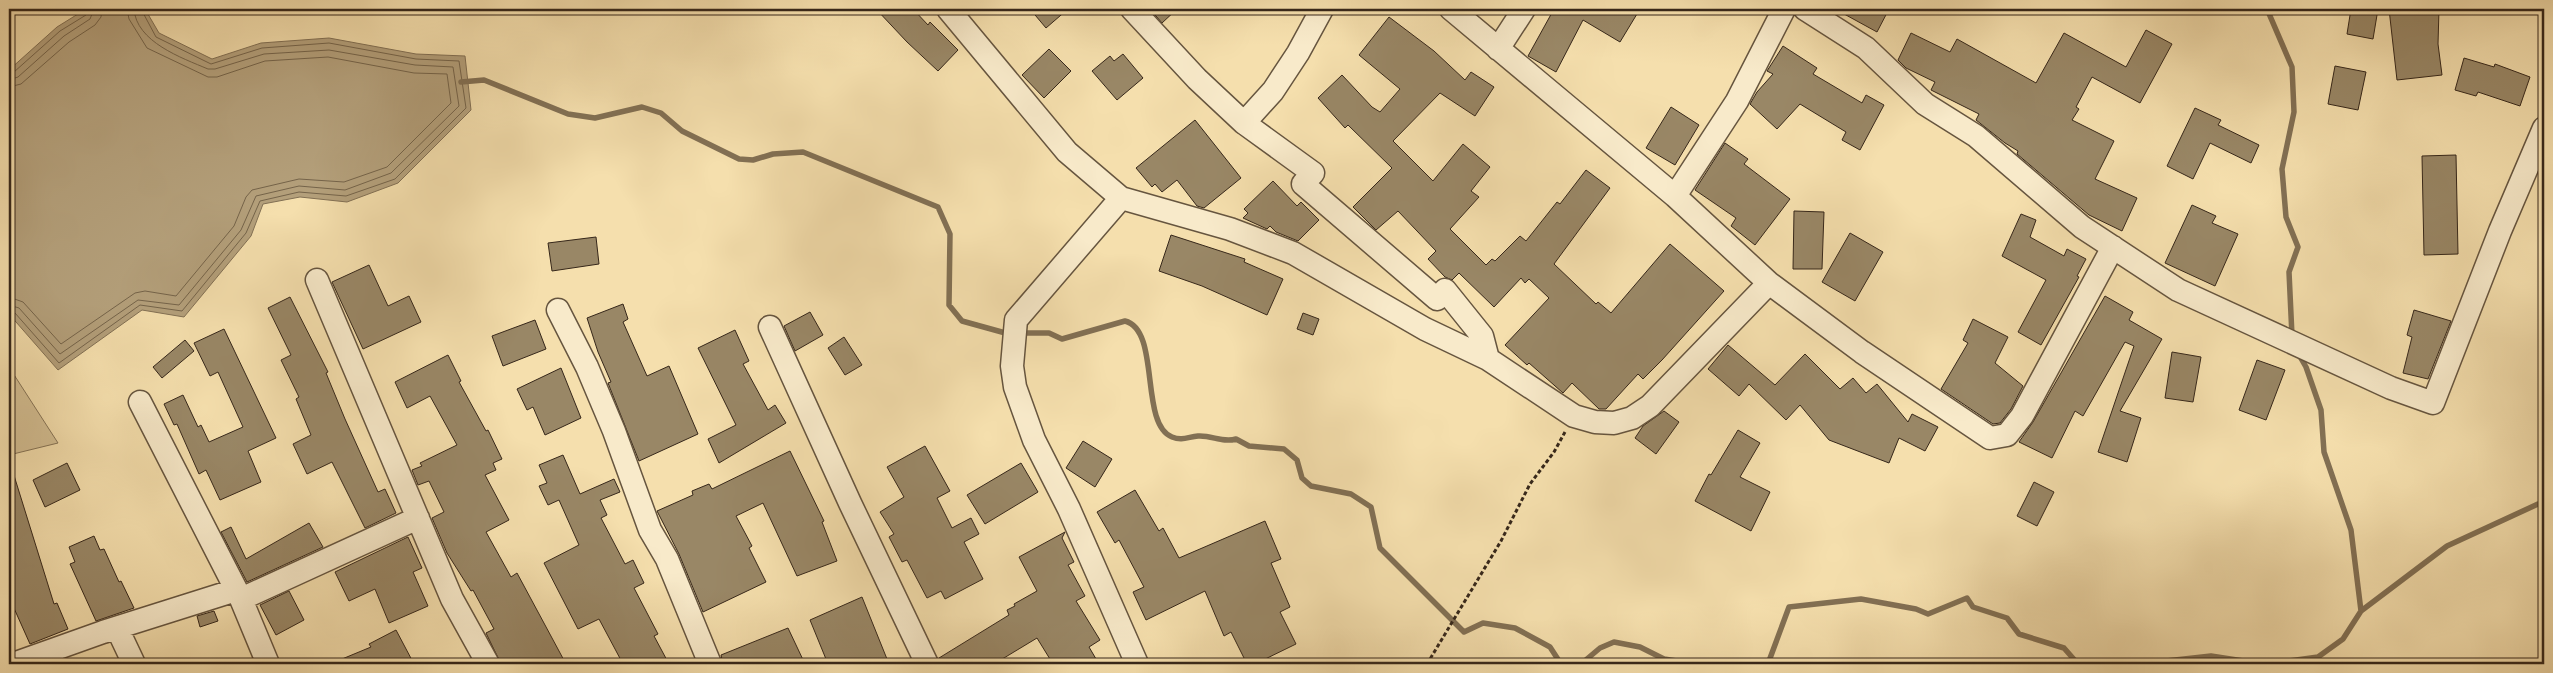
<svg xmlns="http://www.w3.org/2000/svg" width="2553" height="673" font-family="Cardo,serif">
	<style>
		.green { fill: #d5c094; stroke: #867457 }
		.water { fill: #b4a07b; stroke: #827054 }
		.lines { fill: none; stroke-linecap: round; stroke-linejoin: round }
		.shore { stroke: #75644a; stroke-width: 1 }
		.stream { stroke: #827054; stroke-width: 5.5 }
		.building { fill: #998766; stroke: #36271a }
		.minor-casing { stroke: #66553f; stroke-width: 25 }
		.path { stroke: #36271a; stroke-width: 3; stroke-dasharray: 4 2.5; stroke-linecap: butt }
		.minor { stroke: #f8eaca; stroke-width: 22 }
	</style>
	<rect width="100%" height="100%" fill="#f5dfad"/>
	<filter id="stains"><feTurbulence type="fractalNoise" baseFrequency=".004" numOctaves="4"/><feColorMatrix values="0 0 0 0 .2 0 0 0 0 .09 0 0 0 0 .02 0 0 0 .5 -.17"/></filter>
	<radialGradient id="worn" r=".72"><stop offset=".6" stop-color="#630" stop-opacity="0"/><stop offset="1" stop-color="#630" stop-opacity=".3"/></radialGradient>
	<path class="green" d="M9 367 58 443 9 455Z"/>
	<path class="water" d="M86 9H145L159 33 212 59 261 43 329 38 416 54 465 56 471 110 398 183 347 202 300 197 263 204 251 236 184 317 142 310 58 370 9 314V70L57 27Z"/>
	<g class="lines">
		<path class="shore" d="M9 73 14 72 60 31 86 15 88 9
			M9 80 18 77 64 36 90 19 94 9
			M9 87 21 84 69 42 95 25 101 17 102 9
			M9 297 23 302 61 344 135 293 145 291 176 296 234 226 246 197 252 190 299 179 344 182 387 167 451 103 447 74 414 73 328 57 265 61 217 77H208L147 48 129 19 127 9
			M9 305 19 308 60 354 138 300 179 305 241 230 256 196 299 186 345 190 391 173 459 106 453 67 415 65 329 50 264 54 215 69H208C182 58 136 42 134 9
			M9 311 15 313 59 363 140 305 182 311 246 233 260 201 299 192 346 196 395 179 466 108 459 61 416 59 329 43 262 48 211 64 156 37 141 9"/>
		<path class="stream" d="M2267 9 2292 67 2294 112 2282 169 2286 217 2298 247 2289 272 2292 336
			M461 82 484 80 568 114 595 118 642 107 661 113 682 131 739 159 753 160 773 154 803 152 938 207 950 234 949 305 962 321 1009 334
			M1018 333H1049L1062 339 1125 321C1161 330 1139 424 1172 437 1182 441 1188 437 1198 436 1212 435 1222 443 1236 439L1249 446 1284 449 1297 460 1302 478 1311 486 1351 494 1371 507 1380 548 1464 632 1483 623 1515 628 1550 647 1561 664
			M2298 353 2306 367 2321 410 2324 452 2351 530 2361 611
			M1566 664H1577
			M1581 664 1600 648 1614 642 1640 647 1664 659 1696 664
			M1703 664 1733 662 1744 664
			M1763 664 1769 661 1789 607 1861 599 1916 609 1928 614 1967 598 1973 607 2007 618 2019 634 2064 648 2078 664
			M2139 664 2211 656 2250 662 2289 661 2318 657 2343 639 2361 611 2447 546 2538 504 2544 506"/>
	</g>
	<path class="building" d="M876 9H913L928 25 930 22 958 50 938 71 907 42Z
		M1030 9H1068L1046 28Z
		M1150 9H1177L1162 23Z
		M1554 9H1640L1620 42 1583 20 1556 72 1528 56Z
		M1835 9H1889L1877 32Z
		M2351 9H2378L2373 39 2347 34Z
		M2389 9H2439L2438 44 2442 75 2397 80Z
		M1389 17 1434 51 1465 80 1471 72 1494 87 1475 116 1440 93 1393 141 1433 181 1463 144 1490 167 1471 191 1479 197 1450 229 1486 265 1492 259 1495 261 1520 236 1526 241 1557 202 1560 204 1586 170 1610 188 1554 264 1596 304 1598 302 1611 313 1670 244 1724 291 1662 360 1643 379 1638 374 1606 409H1599L1572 383 1563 393 1529 363 1527 365 1505 345 1549 298 1529 279 1525 283 1521 278 1494 307 1459 273 1452 280 1445 277 1428 259 1436 251 1398 211 1376 230 1353 207 1392 168 1348 125 1345 128 1318 98 1342 75 1372 107 1380 112 1400 89 1359 55Z
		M2146 30 2172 44 2140 103 2092 77 2076 107 2079 109 2072 120 2114 141 2095 179 2137 198 2122 231 2089 215 2017 154 2018 151 2005 143 1976 120 1979 114 1931 90 1935 82 1906 68 1898 60 1911 33 1950 52 1957 39 2036 83 2064 33 2126 67Z
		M1783 46 1817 68 1813 74 1862 103 1866 95 1884 105 1860 150 1842 140 1846 132 1800 104 1777 129 1750 104 1757 92 1773 74 1767 71Z
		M1049 49 1071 71 1044 98 1022 75Z
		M1123 54 1143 78 1117 100 1092 71 1110 56 1114 61Z
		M2464 58 2494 67 2495 64 2530 77 2520 106 2478 92 2476 96 2455 90Z
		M2335 66 2366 72 2358 110 2328 104Z
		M1671 107 1699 125 1675 165 1646 148Z
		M2195 108 2221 120 2218 125 2259 145 2251 163 2210 143 2193 179 2167 166Z
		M1195 120 1241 178 1204 208 1197 206 1177 180 1162 192 1155 184 1152 187 1136 168Z
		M1725 143 1748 159 1744 164 1790 199 1755 245 1731 226 1736 218 1695 190Z
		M2456 155 2458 254 2424 255 2422 156Z
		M1273 181 1297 206 1301 202 1319 220 1298 241 1276 232 1270 226 1267 229 1243 218 1248 213 1244 209Z
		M2192 205 2216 216 2212 223 2238 234 2215 286 2165 263Z
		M1794 211 1824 212 1822 269H1793Z
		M2021 214 2036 220 2030 237 2064 256 2067 249 2086 259 2077 276 2079 277 2041 345 2018 332 2046 280 2002 256Z
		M1850 233 1883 252 1855 301 1822 282Z
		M1171 235 1245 259 1244 262 1283 279 1267 315 1202 286 1159 271Z
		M596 237 599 264 552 271 548 243Z
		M369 265 388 306 409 296 421 322 363 349 332 282Z
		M2105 296 2133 312 2129 320 2162 339 2120 411 2141 418 2127 462 2098 452 2134 346 2125 342 2083 416 2075 411 2052 458 2019 442 2033 422Z
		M290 297 328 372 326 373 345 419 378 492 385 489 396 513 365 528 332 462 307 474 293 444 311 435 296 399 299 397 281 360 291 355 268 308Z
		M623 304 628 319 623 322 647 376 669 366 698 434 639 461 608 383 611 382 598 352 587 318Z
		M2414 310 2451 321 2428 379 2403 373 2412 337 2407 335Z
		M810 312 823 335 795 351 784 326Z
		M1303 313 1319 319 1313 335 1297 329Z
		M1973 319 2008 337 1995 363 2023 386 2011 409 2000 423 1993 424 1941 389 1968 343 1963 340Z
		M535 320 546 349 503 366 492 336Z
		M224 329 276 438 248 451 261 482 220 500 206 470 199 474 177 424 174 425 164 404 183 395 198 427 201 425 209 442 243 427 218 372 210 376 194 343Z
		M735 330 749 361 743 364 768 410 775 405 786 423 719 463 708 439 736 425 698 348Z
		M844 337 862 365 845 375 828 348Z
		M185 340 194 351 162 378 153 367Z
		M1728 345 1775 385 1805 354 1840 389 1853 378 1866 393 1877 384 1908 422 1912 414 1938 427 1925 451 1899 438 1889 463 1829 440 1800 405 1786 420 1749 384 1739 396 1708 369Z
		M2172 352 2201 357 2193 402 2165 398Z
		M448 355 461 381 459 382 486 431 488 430 502 459 493 463 496 470 485 475 509 520 486 532 511 577 517 573 566 664H501L486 633 494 629 473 590 471 591 447 553 432 518 444 512 429 481 418 485 412 470 422 466 420 463 457 445 430 396 407 408 395 382Z
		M2257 360 2285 370 2266 420 2239 410Z
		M561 368 581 418 545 435 533 407 527 410 517 389Z
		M1664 411 1679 422 1656 454 1635 438 1643 426Z
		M1738 430 1760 443 1740 477 1770 492 1751 531 1695 501 1709 474 1711 475Z
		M1083 441 1112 459 1095 487 1066 468Z
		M925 446 950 491 937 498 952 528 971 518 979 534 964 542 983 579 945 599 941 591 927 598 907 560 902 562 889 537 894 534 880 512 904 497 887 467Z
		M790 451 824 521 822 522 837 561 797 576 763 503 736 516 752 546 749 548 766 582 703 612 679 554 657 511 693 495 692 491 709 484 712 489Z
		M563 455 580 494 614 479 620 492 600 500 607 515 601 518 625 564 633 560 644 583 634 588 658 634 654 636 669 664H623L599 619 578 629 544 563 579 545 559 500 548 505 539 486 547 483 539 465Z
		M67 463 80 490 45 507 33 480Z
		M1021 463 1038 492 985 524 967 495Z
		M9 469H12L54 604 57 603 68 629 30 644 9 597Z
		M2034 482 2054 492 2037 526 2017 516Z
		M1135 490 1159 531 1163 528 1179 558 1265 521 1281 559 1271 563 1290 607 1280 612 1296 644 1255 664H1247L1231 632 1224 636 1205 591 1146 620 1133 592 1144 587 1119 540 1115 543 1097 512Z
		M309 523 323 547 247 582 221 532 231 527 246 559Z
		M1065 532 1062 538 1074 562 1068 565 1085 596 1076 601 1100 640 1089 647 1099 664H1053L1037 638 994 664H940L939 658 1009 615 1007 610 1015 606 1014 604 1037 591 1019 557Z
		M94 536 100 550 104 549 119 582 121 581 134 608 96 621 70 564 75 562 69 547Z
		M408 537 422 568 413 572 428 606 389 623 375 589 349 601 335 572Z
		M289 591 304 620 276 635 260 605Z
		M862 597 889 664H828L810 620Z
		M214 611 218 621 200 627 197 616Z
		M788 628 805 664H723L721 655Z
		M396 630 414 664H330L371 647 369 644Z"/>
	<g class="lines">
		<g class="minor-casing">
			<path id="minor" d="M948 9 1067 152 1121 198 1230 229 1293 253 1425 329 1488 359 1574 416 1595 422 1614 423 1632 418 1650 406 1769 283
				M1132 9 1197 79 1244 123 1313 173 1303 184 1437 299 1445 290 1482 336 1488 359
				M1451 9 1675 196 1769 283 1862 352 1990 438 2007 435 2022 416 2113 247
				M1805 9 1866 48 1925 104 1976 136 2082 227 2178 290 2391 388 2433 403 2500 231 2544 128
				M1498 49 1524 9
				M1244 123 1273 91 1298 53 1322 9
				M1675 196 1737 101 1784 9
				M1121 198 1016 320 1012 366 1015 387 1034 440 1069 509 1137 664
				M317 280 452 599 488 664
				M558 310 587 367 614 431 650 530 667 559 710 664
				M770 327 850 503 927 664
				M140 402 241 599 268 664
				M241 599 418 518
				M117 628 134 664
				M13 664 103 632 236 590"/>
		</g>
		<path class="path" d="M1427 664 1501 541 1530 484 1554 452 1565 432"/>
		<use href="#minor" class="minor"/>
	</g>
	<rect width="2553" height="673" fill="none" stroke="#f5dfad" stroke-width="30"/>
	<rect x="10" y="10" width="2533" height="653" fill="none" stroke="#36271a" stroke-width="2.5"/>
	<rect x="15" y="15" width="2523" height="643" fill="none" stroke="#36271a"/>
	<rect width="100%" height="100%" filter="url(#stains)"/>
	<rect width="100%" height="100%" fill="url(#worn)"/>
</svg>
